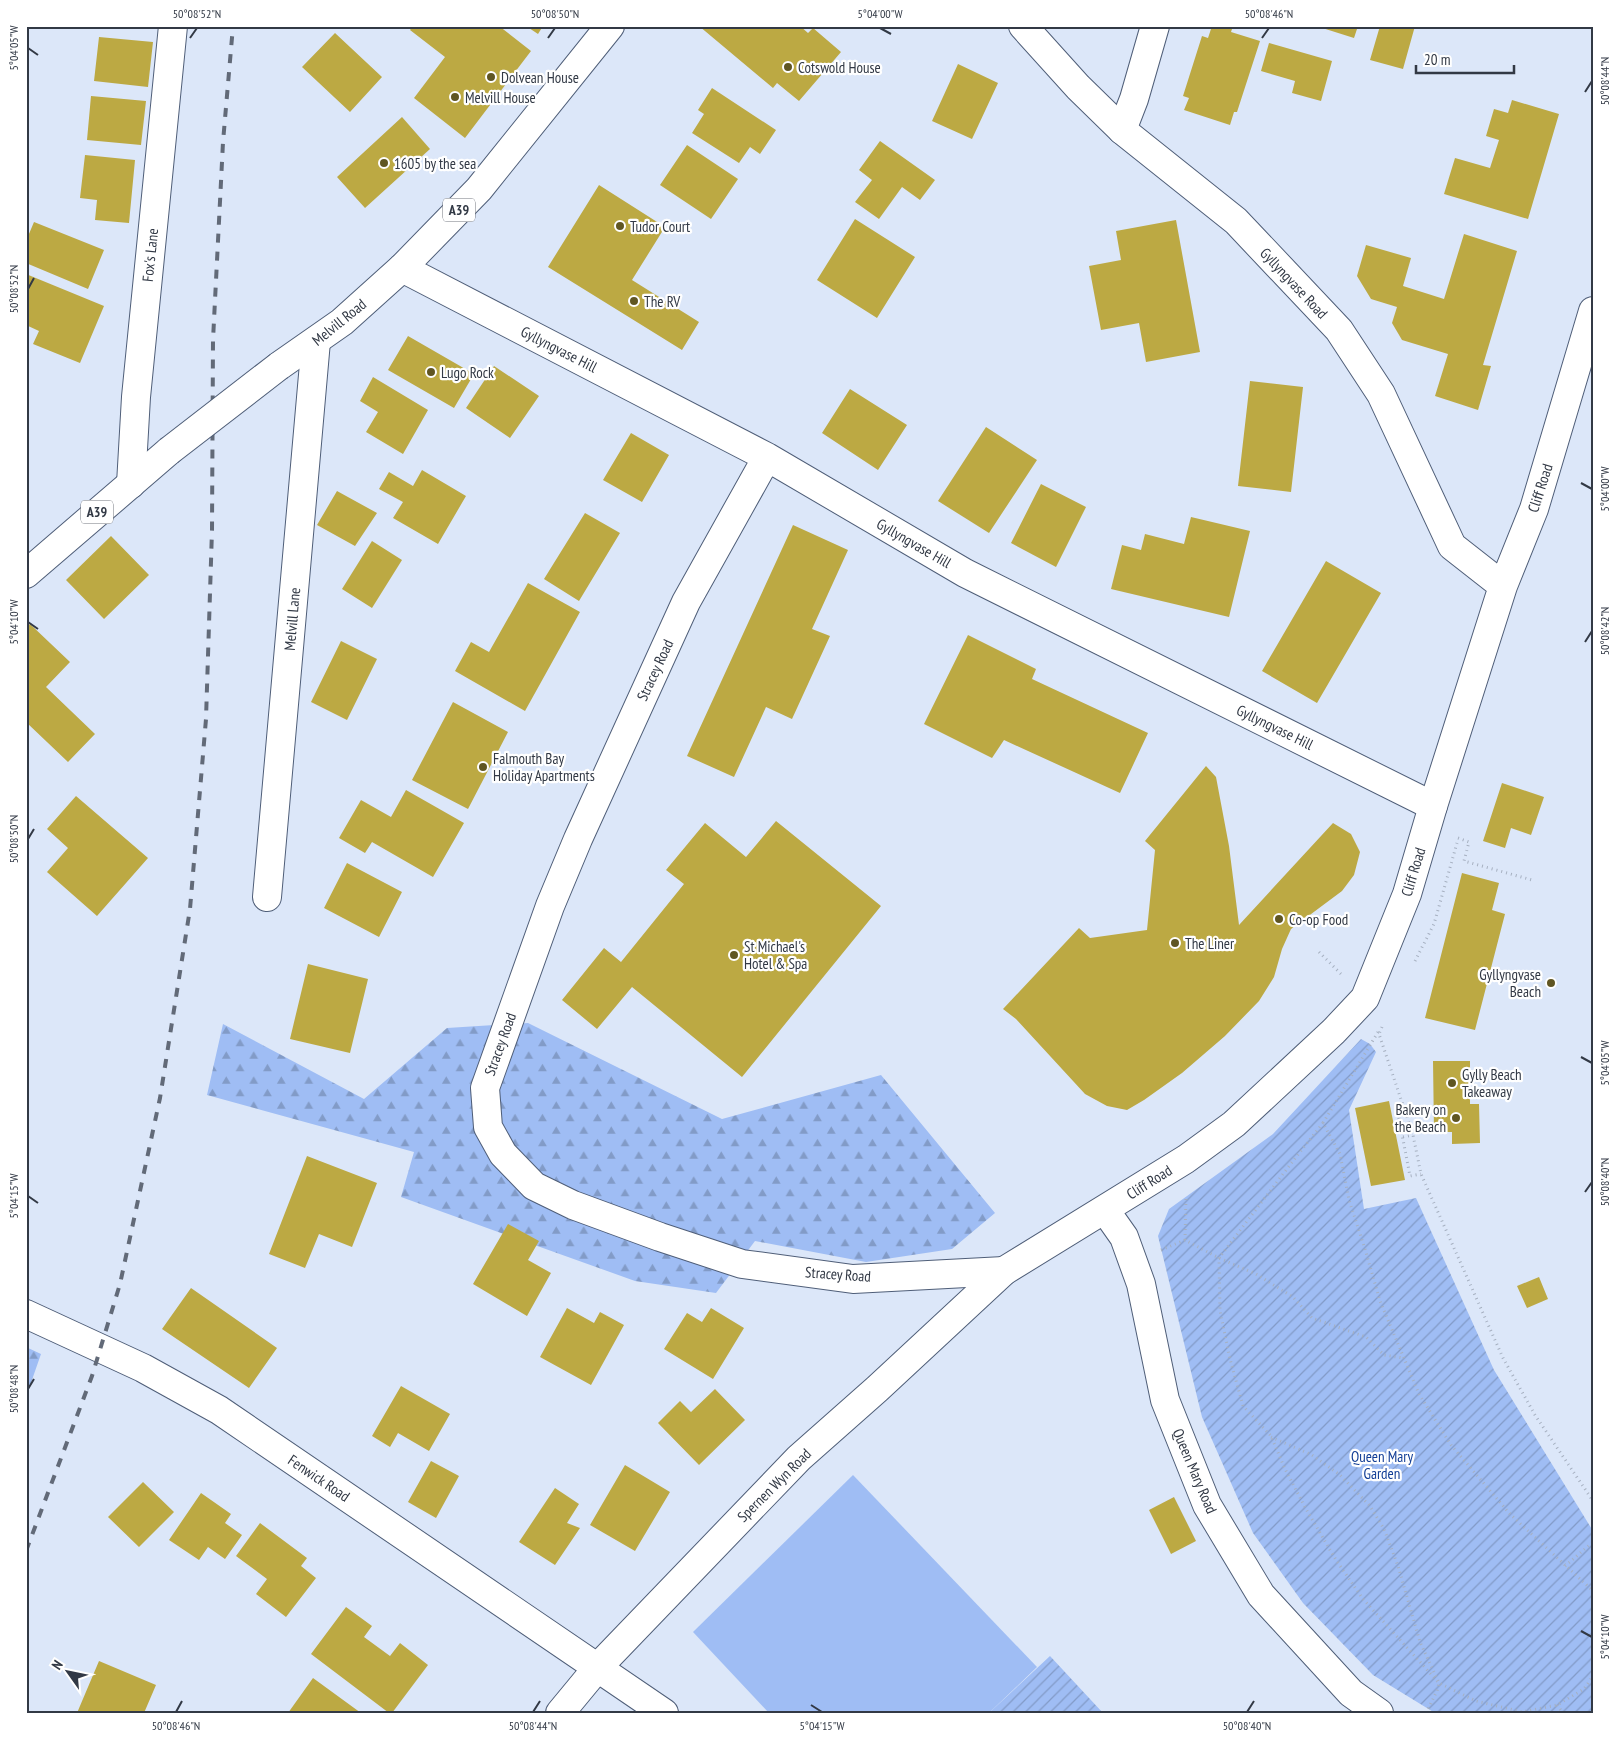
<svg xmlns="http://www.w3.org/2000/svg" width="1619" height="1739" font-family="'PT Sans Narrow',sans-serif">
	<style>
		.green { fill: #9fbdf4 }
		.forest { fill: url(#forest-firs) }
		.garden { fill: url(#garden-furrows) }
		.building { fill: #bca943 }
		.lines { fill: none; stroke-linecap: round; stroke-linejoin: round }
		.street-casing { stroke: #4f5e78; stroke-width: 30 }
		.secondary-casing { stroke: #4f5e78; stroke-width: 30 }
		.primary-casing { stroke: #4f5e78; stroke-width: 30 }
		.path { stroke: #a6b0c0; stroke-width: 3; stroke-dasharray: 1 4; stroke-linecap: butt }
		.street { stroke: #fff; stroke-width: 28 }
		.secondary { stroke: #fff; stroke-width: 28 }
		.primary { stroke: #fff; stroke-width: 28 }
		.rail { stroke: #626a78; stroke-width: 4; stroke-dasharray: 9 9; stroke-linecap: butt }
		.primary-bridge-casing { stroke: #4f5e78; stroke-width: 30; stroke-linecap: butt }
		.primary-bridge { stroke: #fff; stroke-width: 28 }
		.ticks { fill: none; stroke: #323945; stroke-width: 2 }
		.poi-dot { fill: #605622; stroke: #fff; stroke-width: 2 }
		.labels { text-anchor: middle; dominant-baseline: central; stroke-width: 4.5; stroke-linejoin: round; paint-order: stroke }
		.shield { fill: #fff; stroke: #70747d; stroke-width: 1 }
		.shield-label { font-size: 14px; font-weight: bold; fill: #323945 }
		.poi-label { font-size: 15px; fill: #323945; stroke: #fff; text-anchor: start }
		.street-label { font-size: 15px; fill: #323945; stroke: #fff }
		.park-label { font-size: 15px; fill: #123e96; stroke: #fff }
		.neatline { fill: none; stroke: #323945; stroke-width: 2 }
		.ticks-label { font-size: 12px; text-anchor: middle; fill: #323945 }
	</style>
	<defs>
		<pattern id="forest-firs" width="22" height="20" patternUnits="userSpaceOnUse" patternTransform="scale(1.25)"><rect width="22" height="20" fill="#9fbdf4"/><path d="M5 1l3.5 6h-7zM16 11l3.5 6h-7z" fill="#829bc7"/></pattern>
		<pattern id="garden-furrows" width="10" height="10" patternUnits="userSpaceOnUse" patternTransform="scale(1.25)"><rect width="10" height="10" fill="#9fbdf4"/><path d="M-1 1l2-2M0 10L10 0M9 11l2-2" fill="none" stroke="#829bc7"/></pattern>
	</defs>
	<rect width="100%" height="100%" fill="#dce7f9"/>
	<path class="green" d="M853 1475 1037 1667 989 1713H769L693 1632Z"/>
	<path class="forest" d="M528 1023 722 1119 881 1075 995 1213 952 1249 866 1262 755 1241 716 1293 635 1281 401 1197 414 1152 207 1095 223 1024 364 1099 447 1028Z
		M26 1347 41 1354 26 1397Z"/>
	<path class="garden" d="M1361 1039 1370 1044 1376 1052 1349 1110 1364 1209 1416 1198 1494 1370 1593 1531V1713H1435L1373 1675 1303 1603 1253 1533 1202 1417 1158 1236 1169 1209 1273 1134Z
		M1050 1656 1103 1713H989Z"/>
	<path class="building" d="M413 26H499L531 51 465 138 414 98 445 57 410 30Z
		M526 26H543L538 34Z
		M699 26H800L808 33 813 28 841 52 799 101 777 83 773 88Z
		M1212 26H1233L1231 32 1260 41 1237 112H1234L1230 125 1184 110 1189 98 1183 96 1202 36 1208 38Z
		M1316 26H1358L1354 38Z
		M1380 26H1415L1403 69 1370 60Z
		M335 33 382 77 350 112 302 67Z
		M99 37 153 42 148 87 94 81Z
		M1269 43 1332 61 1321 101 1292 93 1295 81 1261 71Z
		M958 64 998 83 972 139 932 121Z
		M712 88 776 130 760 154 750 147 739 163 692 133 704 114 698 110Z
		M91 96 146 101 141 145 87 140Z
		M1512 100 1559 114 1528 219 1444 194 1455 158 1490 168 1499 140 1486 136 1494 109 1508 113Z
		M402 117 430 149 365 208 337 177Z
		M880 141 935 180 920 200 902 187 879 219 855 202 872 180 859 170Z
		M687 145 738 179 711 219 660 185Z
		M85 155 135 160 129 223 95 220 97 200 80 198Z
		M599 185 665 227 632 280 699 322 682 350 548 267Z
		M855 219 915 257 877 318 817 280Z
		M1176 220 1200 352 1146 362 1139 323 1101 330 1089 266 1121 260 1116 231Z
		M34 222 104 250 88 289 26 263V241Z
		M1464 234 1517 251 1483 365 1491 366 1478 410 1435 396 1448 354 1402 340 1392 323 1397 307 1371 299 1357 276 1366 245 1411 258 1403 286 1444 299Z
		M26 274 104 306 80 363 33 344 39 331 26 325Z
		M408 336 474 374 454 408 388 370Z
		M494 366 539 396 510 438 466 408Z
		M373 377 428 410 403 454 366 432 378 412 360 401Z
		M1250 381 1303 387 1291 492 1238 486Z
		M850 389 907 425 878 470 822 433Z
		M986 427 1037 460 989 533 938 501Z
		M631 433 669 455 642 502 603 480Z
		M422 470 466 496 438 544 393 518 403 502 379 489 389 472 413 486Z
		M1041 484 1086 507 1056 567 1011 543Z
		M337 491 377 513 355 546 317 525Z
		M585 513 620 533 579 601 544 579Z
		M1191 517 1250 531 1229 617 1111 589 1122 545 1141 550 1145 534 1184 544Z
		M793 525 848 550 812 629 830 636 792 719 766 707 734 777 687 756Z
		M111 536 149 575 104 619 66 580Z
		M372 541 402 560 372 608 342 589Z
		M1326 561 1381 593 1317 703 1262 671Z
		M528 583 580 612 525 711 455 671 471 642 489 652Z
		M30 624 70 662 46 687 95 734 68 762 26 722V628Z
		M968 635 1036 669 1032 679 1148 733 1120 793 1004 740 992 758 924 724Z
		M341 641 377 659 347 720 311 702Z
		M453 702 508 732 468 809 412 780Z
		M1206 766 1216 777 1229 846 1239 925 1333 823 1351 834 1360 852 1354 875 1342 891 1291 929 1282 949 1274 977 1259 1001 1225 1036 1182 1073 1144 1100 1127 1110 1107 1106 1085 1094 1016 1019 1003 1009 1079 928 1090 938 1147 930 1155 850 1145 841Z
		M1502 783 1544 797 1531 835 1511 828 1505 848 1483 841Z
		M406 790 464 823 433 877 372 842 365 853 339 838 361 800 391 817Z
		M76 796 148 858 97 916 47 872 68 848 47 829Z
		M776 821 881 906 742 1077 632 987 597 1029 562 1000 604 948 621 962 684 884 666 870 705 823 746 857Z
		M347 863 402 892 379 937 324 908Z
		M1462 873 1499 883 1492 910 1505 914 1475 1030 1425 1018Z
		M308 964 368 979 350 1053 290 1039Z
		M1433 1061H1470V1104H1479L1480 1143 1452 1144V1132H1434Z
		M1389 1101 1405 1180 1371 1186 1355 1108Z
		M307 1156 377 1183 352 1247 319 1234 305 1268 269 1254Z
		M508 1224 539 1241 528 1260 551 1273 527 1316 473 1284Z
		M1539 1277 1548 1299 1527 1308 1517 1286Z
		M191 1288 277 1348 249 1388 162 1329Z
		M567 1308 594 1323 600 1312 624 1325 591 1385 540 1357Z
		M711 1308 744 1328 713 1379 664 1349 687 1313 702 1322Z
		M401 1386 450 1414 429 1451 398 1433 390 1447 372 1436Z
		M715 1389 745 1420 699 1465 658 1423 680 1401 691 1412Z
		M431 1461 459 1476 436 1518 408 1502Z
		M625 1465 670 1492 635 1551 590 1525Z
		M143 1482 174 1512 139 1547 108 1517Z
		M555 1488 579 1504 567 1523 580 1528 555 1565 519 1542Z
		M201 1493 231 1514 225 1523 242 1535 225 1559 208 1547 199 1560 169 1540Z
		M1174 1497 1196 1541 1171 1554 1149 1510Z
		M260 1523 307 1558 301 1566 316 1578 286 1617 256 1594 267 1579 236 1556Z
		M346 1607 372 1626 364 1637 390 1656 400 1643 428 1665 392 1713H389L311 1654Z
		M99 1661 156 1685 144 1713H77Z
		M313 1678 361 1713H288Z"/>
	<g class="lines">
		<g class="street-casing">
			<path id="street" d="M1122 130 1134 99 1155 26
				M402 268 767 457 965 573 1433 806
				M767 457 686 602 578 839 550 906 485 1088 488 1127 503 1154 534 1186 573 1205 660 1237 742 1264 853 1279 1004 1271
				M131 484 136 397 173 26
				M267 897 316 341
				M1105 1210 1124 1237 1141 1284 1165 1400 1207 1505 1261 1595 1351 1693 1379 1713
				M26 1314 143 1368 219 1410 664 1713"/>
		</g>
		<g class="secondary-casing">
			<path id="secondary" d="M1023 26 1078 87 1122 130 1236 221 1339 330 1381 394 1452 546 1503 586
				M560 1713 598 1667 799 1458 877 1389 1004 1271 1186 1159 1234 1124 1334 1031 1365 998 1407 894 1433 806 1503 586 1534 509 1593 311"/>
		</g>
		<g class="primary-casing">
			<path id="primary" d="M279 366 342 322 402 268 479 189 610 26
				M26 574 169 451"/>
		</g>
		<path class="path" d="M1458 838 1469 842 1464 861 1532 880
			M1319 952 1342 975
			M1415 961 1434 924 1457 843
			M1382 1027 1379 1034 1413 1135 1421 1174 1503 1358 1535 1415 1593 1501
			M1378 1032 1323 1123 1340 1154 1349 1200 1365 1249 1380 1301 1419 1394 1451 1445 1510 1514 1593 1591
			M1396 1103 1410 1176 1421 1174
			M1323 1123 1296 1157 1219 1258 1220 1311 1230 1359 1243 1406 1271 1436 1285 1469 1306 1509 1336 1560 1363 1599 1439 1683 1476 1701 1522 1712 1557 1705 1584 1689 1593 1676
			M1403 1137 1413 1135
			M1185 1240 1186 1196
			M1161 1250 1185 1240 1219 1258 1256 1274 1293 1297 1312 1318 1366 1337 1384 1355 1403 1358
			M1271 1437 1312 1455 1340 1475 1370 1506 1384 1529 1398 1566 1420 1642 1439 1683 1437 1691 1426 1713
			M1565 1566 1593 1542
			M1557 1705 1563 1713"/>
		<use href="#street" class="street"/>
		<use href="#secondary" class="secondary"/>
		<use href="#primary" class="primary"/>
		<path class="rail" d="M26 1551 92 1376 120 1284 160 1098 190 909 206 719 212 530 213 340 223 142 233 26"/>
		<g class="primary-bridge-casing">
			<path id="primary-bridge" d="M169 451 279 366"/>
		</g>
		<use href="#primary-bridge" class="primary-bridge"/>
	</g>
	<path class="ticks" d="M880 28 891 34M190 38 197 28M548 38 555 28M1262 38 1269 28M28 48 38 55M1585 92 1592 81M28 289 34 278M1581 483 1592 489M28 622 38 629M1585 642 1592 631M28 839 34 829M1581 1057 1592 1063M1585 1192 1592 1182M28 1196 38 1203M28 1389 34 1379M1581 1631 1592 1637M811 1705 822 1712M176 1712 182 1701M533 1712 540 1701M1247 1712 1254 1701"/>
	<g class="poi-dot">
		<circle cx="788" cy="67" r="5"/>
		<circle cx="491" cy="77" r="5"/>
		<circle cx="455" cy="97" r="5"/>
		<circle cx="384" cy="163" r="5"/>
		<circle cx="620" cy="226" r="5"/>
		<circle cx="634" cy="301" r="5"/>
		<circle cx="431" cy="372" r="5"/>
		<circle cx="483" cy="767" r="5"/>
		<circle cx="1279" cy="919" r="5"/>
		<circle cx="1175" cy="943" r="5"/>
		<circle cx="734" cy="955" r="5"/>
		<circle cx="1551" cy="983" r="5"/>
		<circle cx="1452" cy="1083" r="5"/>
		<circle cx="1456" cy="1118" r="5"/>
	</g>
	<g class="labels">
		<g class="shield">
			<rect x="443" y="198.5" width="32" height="23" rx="4"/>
			<rect x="81" y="500.5" width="32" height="23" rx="4"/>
		</g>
		<g class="shield-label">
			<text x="459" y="210">A39</text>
			<text x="97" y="512">A39</text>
		</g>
		<g class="poi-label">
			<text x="798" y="67">Cotswold House</text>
			<text x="501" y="77">Dolvean House</text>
			<text x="465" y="97">Melvill House</text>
			<text x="394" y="163">1605 by the sea</text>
			<text x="630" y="226">Tudor Court</text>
			<text x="644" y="301">The RV</text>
			<text x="441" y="372">Lugo Rock</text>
			<text x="493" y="758">Falmouth Bay<tspan x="493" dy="17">Holiday Apartments</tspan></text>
			<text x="1289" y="919">Co-op Food</text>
			<text x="1185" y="943">The Liner</text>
			<text x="744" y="946">St Michael's<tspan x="744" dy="17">Hotel &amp; Spa</tspan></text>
			<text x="1541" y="974" text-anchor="end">Gyllyngvase<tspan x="1541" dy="17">Beach</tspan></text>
			<text x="1462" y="1074">Gylly Beach<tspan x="1462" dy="17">Takeaway</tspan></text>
			<text x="1446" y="1109" text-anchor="end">Bakery on<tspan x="1446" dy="17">the Beach</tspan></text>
		</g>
		<g class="street-label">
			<text transform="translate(150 255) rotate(-84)">Fox's Lane</text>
			<text transform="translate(1294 283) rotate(47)">Gyllyngvase Road</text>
			<text transform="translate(339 322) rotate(-39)">Melvill Road</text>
			<text transform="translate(559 349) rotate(27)">Gyllyngvase Hill</text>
			<text transform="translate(1540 488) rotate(-72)">Cliff Road</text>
			<text transform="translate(914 543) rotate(30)">Gyllyngvase Hill</text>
			<text transform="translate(292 619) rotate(-85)">Melvill Lane</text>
			<text transform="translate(655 670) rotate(-65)">Stracey Road</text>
			<text transform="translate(1275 727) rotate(26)">Gyllyngvase Hill</text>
			<text transform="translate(1413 872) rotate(-73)">Cliff Road</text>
			<text transform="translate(500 1044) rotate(-70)">Stracey Road</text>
			<text transform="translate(1149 1182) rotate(-32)">Cliff Road</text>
			<text transform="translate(838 1274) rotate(4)">Stracey Road</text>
			<text transform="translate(1195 1471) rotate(67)">Queen Mary Road</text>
			<text transform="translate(319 1478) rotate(34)">Fenwick Road</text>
			<text transform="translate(774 1485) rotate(-45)">Spernen Wyn Road</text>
		</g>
		<g class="park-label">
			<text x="1382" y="1456">Queen Mary<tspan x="1382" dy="17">Garden</tspan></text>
		</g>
	</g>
	<rect width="1619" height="1739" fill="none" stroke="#ffffff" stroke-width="55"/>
	<g transform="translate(68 1672) rotate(303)" stroke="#ffffff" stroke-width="4" paint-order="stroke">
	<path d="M0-4L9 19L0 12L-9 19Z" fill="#323945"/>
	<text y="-8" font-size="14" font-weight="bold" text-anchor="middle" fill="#323945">N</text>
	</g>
	<path d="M1416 65v8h98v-8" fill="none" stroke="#323945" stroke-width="2.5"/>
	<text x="1424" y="65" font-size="15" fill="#323945" stroke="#ffffff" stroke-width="4" paint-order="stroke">20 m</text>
	<rect x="28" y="28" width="1564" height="1684" class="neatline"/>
	<g class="ticks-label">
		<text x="197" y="18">50°08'52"N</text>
		<text x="555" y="18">50°08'50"N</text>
		<text x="880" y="18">5°04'00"W</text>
		<text x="1269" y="18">50°08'46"N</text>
		<text transform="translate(14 48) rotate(-90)" y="4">5°04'05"W</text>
		<text transform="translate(1605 81) rotate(-90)" y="4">50°08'44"N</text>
		<text transform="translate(14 289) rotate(-90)" y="4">50°08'52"N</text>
		<text transform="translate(1605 489) rotate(-90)" y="4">5°04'00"W</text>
		<text transform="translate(14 622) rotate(-90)" y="4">5°04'10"W</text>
		<text transform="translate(1605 631) rotate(-90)" y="4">50°08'42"N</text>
		<text transform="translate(14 839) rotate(-90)" y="4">50°08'50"N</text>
		<text transform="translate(1605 1063) rotate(-90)" y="4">5°04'05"W</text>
		<text transform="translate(1605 1182) rotate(-90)" y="4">50°08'40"N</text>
		<text transform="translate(14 1196) rotate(-90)" y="4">5°04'15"W</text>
		<text transform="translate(14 1389) rotate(-90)" y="4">50°08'48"N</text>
		<text transform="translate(1605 1637) rotate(-90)" y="4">5°04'10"W</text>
		<text x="176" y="1730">50°08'46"N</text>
		<text x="533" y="1730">50°08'44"N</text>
		<text x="822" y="1730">5°04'15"W</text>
		<text x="1247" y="1730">50°08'40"N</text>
	</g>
</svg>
